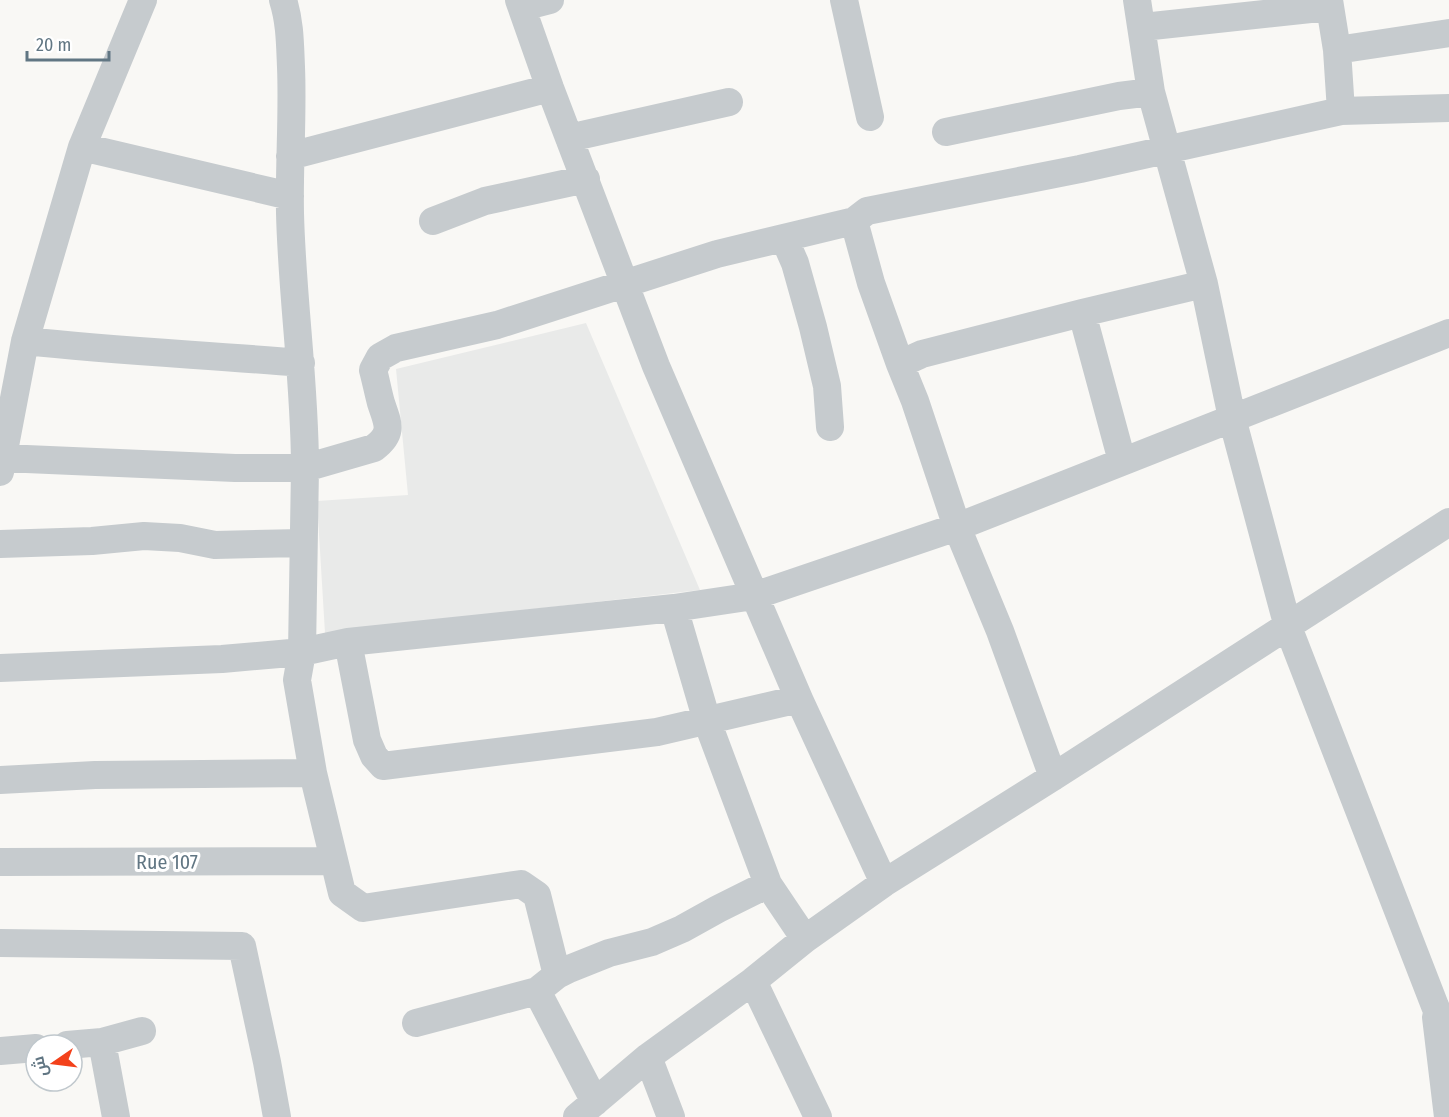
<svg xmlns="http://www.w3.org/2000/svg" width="1449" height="1117" font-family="'Fira Sans Condensed',Cairo,sans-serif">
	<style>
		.built { fill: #e9eae9 }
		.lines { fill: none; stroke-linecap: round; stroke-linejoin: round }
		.minor { stroke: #c6cbce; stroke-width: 28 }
		.labels { text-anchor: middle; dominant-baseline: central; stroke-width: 6; stroke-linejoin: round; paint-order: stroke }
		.street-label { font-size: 20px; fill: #617683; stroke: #fff }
	</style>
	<rect width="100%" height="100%" fill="#f9f8f5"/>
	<path class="built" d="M586 323 700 590 325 633 317 501 408 495 396 369Z"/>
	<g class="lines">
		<path class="minor" d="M519 0 550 88 656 366 799 699 884 883
			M844 0 870 117
			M1137 0 1151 92 1204 284 1232 418 1288 627 1435 1006 1449 1037
			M1329 0 1337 50 1341 111
			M523 7 550 0
			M1143 27 1329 7
			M1337 50 1449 33
			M946 132 1119 96 1151 92
			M569 138 729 102
			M82 147 290 196
			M290 156 550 88
			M433 221 485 201 586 179
			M854 221 871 283 900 364 922 354 1082 313 1204 284
			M784 238 795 263 813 327 827 386 830 427
			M1082 313 1122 461
			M25 341C117 351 209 355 301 363
			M900 364 915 401 957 527 1000 631 1053 777
			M3 458 235 468H305C305 383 292 298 290 213 289 164 293 116 291 67 290 44 290 22 283 0
			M0 472 25 341 82 147 143 0
			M0 544 92 541 144 536 180 538 215 545 302 543
			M674 608 707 721 768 884 805 939
			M348 642 367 740 374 756 383 766 657 732 799 699
			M0 668 222 659 302 652 348 642 674 608 754 596 957 527 1449 333
			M0 780 95 775 313 773
			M0 862 333 861
			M0 943 242 946 267 1062 277 1117
			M557 975 537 895 521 884 363 908 342 893 313 773 297 680 302 652 305 468 374 448C394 433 388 424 381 403 378 392 376 381 373 370L380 357 396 348 497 325 717 254 854 221 867 211 1080 169 1341 111 1449 108
			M753 981 818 1117
			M537 991 595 1102
			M1436 1017 1448 1117
			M416 1023 537 991 557 975 569 969 609 953 652 942 682 929 718 909 768 884
			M102 1042 116 1117
			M67 1045 102 1042 142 1031
			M0 1051 36 1048
			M648 1057 671 1117
			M577 1117 648 1057 753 981 805 939 884 883 1053 777 1449 522"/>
	</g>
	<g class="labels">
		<g class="street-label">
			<text x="167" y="862">Rue 107</text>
		</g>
	</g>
	<g transform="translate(54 1063) rotate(256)"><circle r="28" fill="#ffffff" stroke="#c0c8cd" stroke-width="1.5"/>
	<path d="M0-4.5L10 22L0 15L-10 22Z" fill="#f3411b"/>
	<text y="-9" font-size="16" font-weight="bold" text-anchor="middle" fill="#617683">ش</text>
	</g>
	<path d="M27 51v9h82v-9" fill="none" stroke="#617683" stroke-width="3"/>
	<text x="36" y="51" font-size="18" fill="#617683" stroke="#ffffff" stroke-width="4.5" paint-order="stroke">20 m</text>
</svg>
